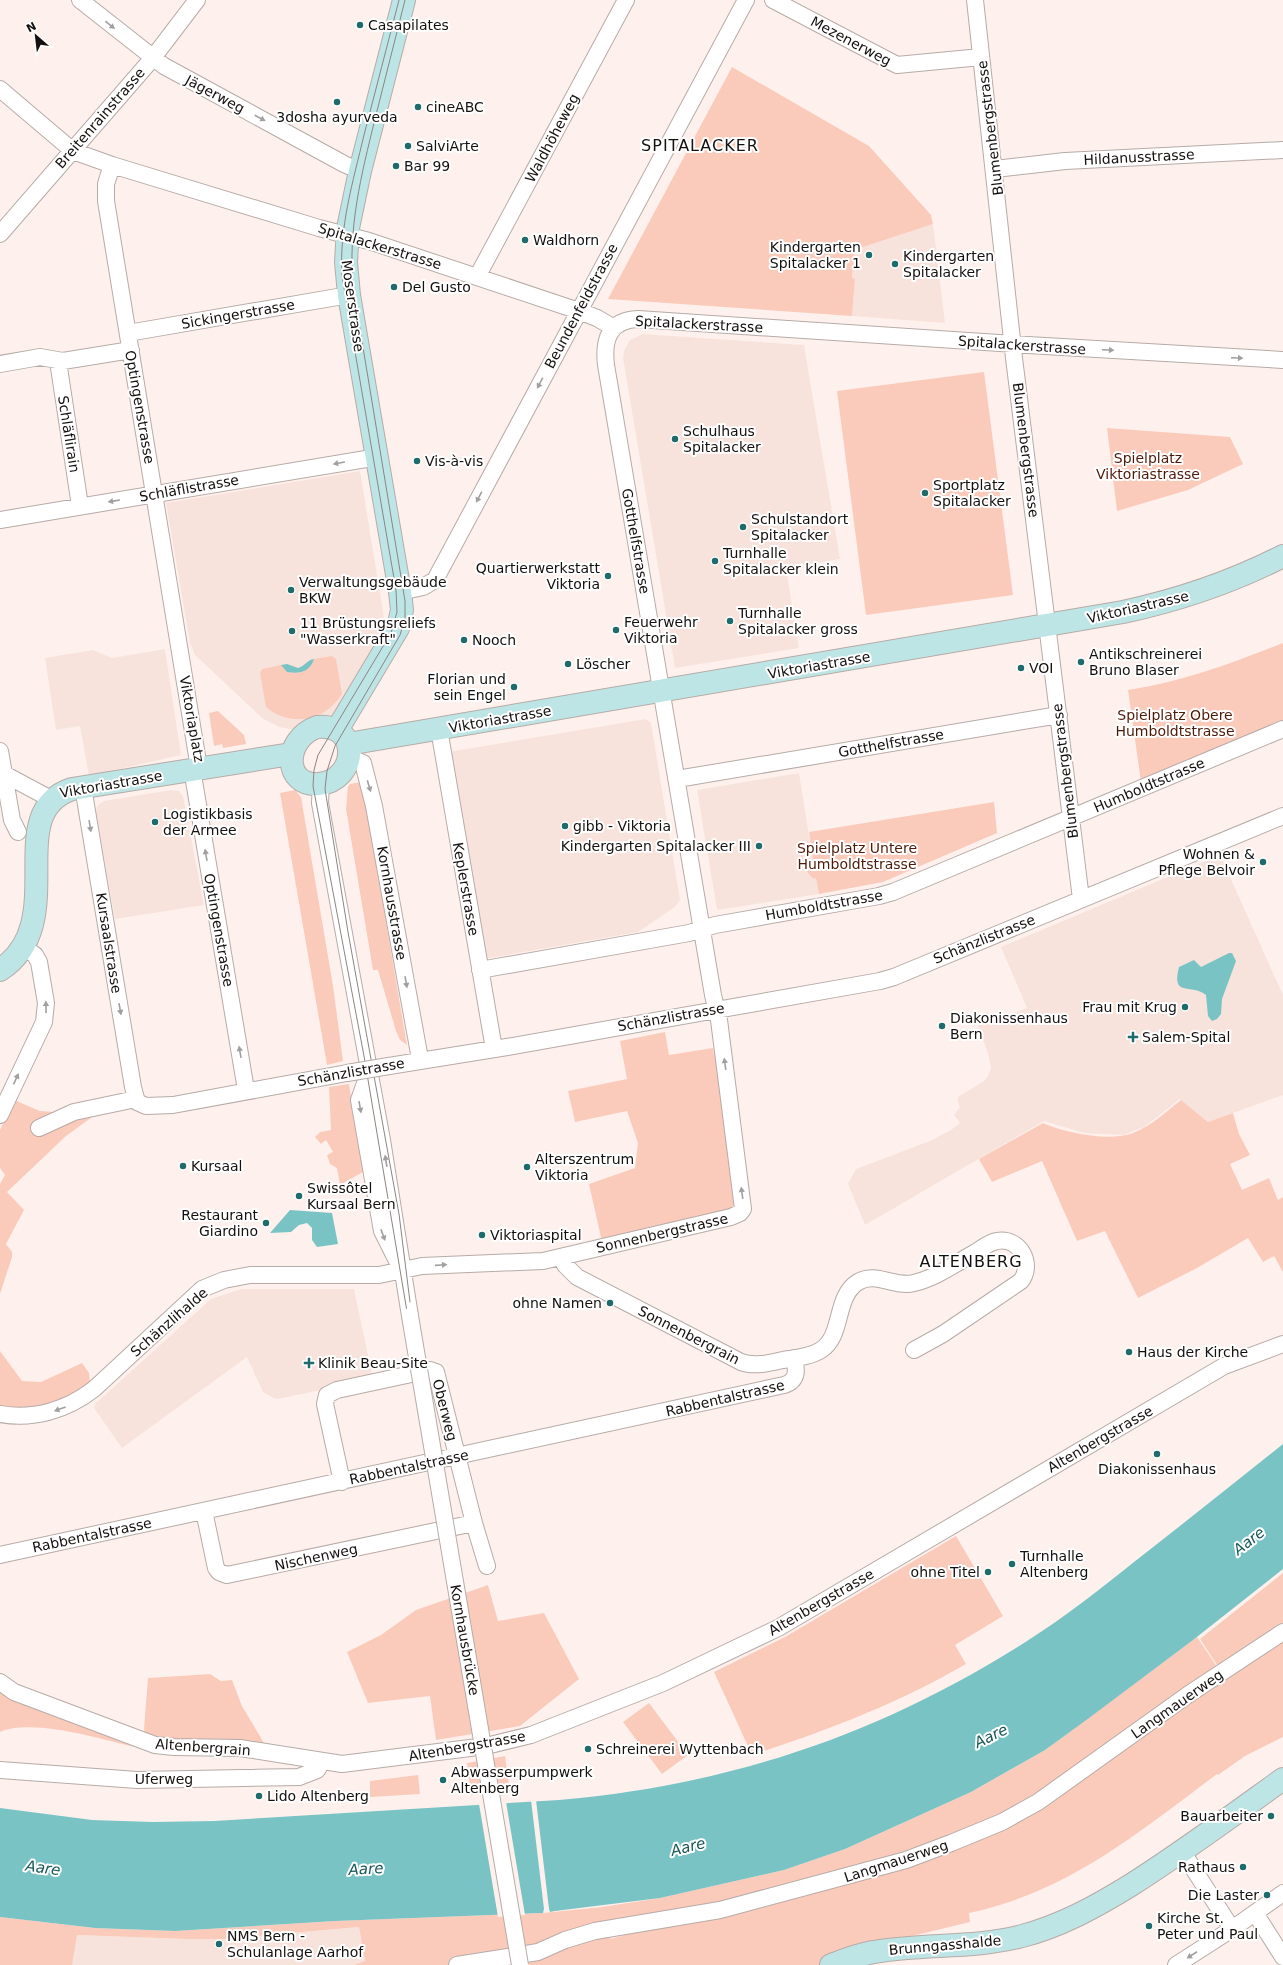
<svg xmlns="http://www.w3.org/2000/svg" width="1283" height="1965" font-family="'DejaVu Sans',sans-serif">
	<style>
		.built { fill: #f7e3dc }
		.green { fill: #facbbb; fill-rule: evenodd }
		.water { fill: #79c3c4 }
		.pier { fill: #fef1ed }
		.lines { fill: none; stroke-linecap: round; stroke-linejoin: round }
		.street-casing { stroke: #b7aba7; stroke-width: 18 }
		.secondary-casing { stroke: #b7aba7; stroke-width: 24 }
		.street { stroke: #fff; stroke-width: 16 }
		.secondary { stroke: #bde5e6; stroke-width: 22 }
		.tram { stroke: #8c8481; stroke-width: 1 }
		.street-bridge-casing { stroke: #b7aba7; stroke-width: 18; stroke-linecap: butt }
		.street-bridge { stroke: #fff; stroke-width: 16 }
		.oneway { fill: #a19f9f }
		.poi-dot { fill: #1f6b6c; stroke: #fff; stroke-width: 1.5 }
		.labels { text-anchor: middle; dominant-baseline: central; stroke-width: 4; stroke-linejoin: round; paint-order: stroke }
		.poi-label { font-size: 14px; fill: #14100f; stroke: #fff; text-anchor: start }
		.street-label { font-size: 14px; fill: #14100f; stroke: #fff }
		.park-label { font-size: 14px; fill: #4d1a07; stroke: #fff }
		.water-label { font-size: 15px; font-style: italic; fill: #175758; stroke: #fff }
		.quarter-label { font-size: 16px; letter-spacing: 1px; fill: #14100f; stroke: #fff }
	</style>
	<rect width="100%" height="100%" fill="#fef1ed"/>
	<path class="built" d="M933 224 945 323 852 316 855 279H852L854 250Z
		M643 334 804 345 840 559 786 568 799 648 675 668 623 358 624 351 630 340Z
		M360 471 386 630 332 719 296 730 279 727 262 718 195 655 190 643 166 503Z
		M165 649 181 755 89 776 80 726 56 730 45 658 93 650 112 658Z
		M646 719 651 723 680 900 675 907 638 932 484 959 449 752Z
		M799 773 813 860 808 863 807 872 812 878 816 879 819 894 717 910 697 790Z
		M171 790 179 791 183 796 204 905 115 919 96 812 97 806 104 801Z
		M1220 855 1283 995V1095L1208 1122 1180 1099 1144 1127 1123 1135 1084 1133 1044 1121 865 1225 848 1184 856 1169 930 1141 951 1130 960 1123 954 1115 960 1107 958 1103V1097L984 1081 988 1076 991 1067 988 1053 976 1020 977 1017 988 1012 993 1022 1027 1008 1001 947Z
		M241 1289H354L373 1379 278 1399 273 1398 263 1392 247 1357 122 1448 94 1408 95 1404 211 1299Z
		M359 1927 365 1962 354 1965H0L77 1935 186 1939H224Z"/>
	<path class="green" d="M732 67 869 146 931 215 933 224 854 250 852 278 855 279 852 316 608 299Z
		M984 372 1013 595 866 615 837 391Z
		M1107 428 1230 437 1243 464 1188 490 1117 511Z
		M1283 643V723L1141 782 1128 690C1182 682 1232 663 1283 643Z
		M332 656 336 659 342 694C325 721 291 728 266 707L260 673 262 669 281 665 287 672C300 674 310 672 314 659Z
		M218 711 244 735 246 744 223 748 222 744 214 746 209 713Z
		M362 782 407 1045 400 1040 396 1031 378 970H373L346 809 348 787 350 784Z
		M295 790 301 797 333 986 343 1061 327 1065 280 793Z
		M994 802 997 833 883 882 819 894 816 879 812 878 807 872 809 863 813 860 809 832Z
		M665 1032 669 1055 713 1048 714 1055H719L737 1199 730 1212 602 1242 589 1184 635 1168 638 1143 627 1111 575 1122 568 1091 627 1079 620 1041Z
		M349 1084 363 1172 340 1185 337 1168 330 1164 327 1155 333 1152 326 1140 321 1144 315 1137 320 1132 331 1130 329 1087Z
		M14 1100 40 1111 95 1115 66 1136 7 1192 24 1210 6 1244 12 1252V1257L0 1294V1184L5 1175 0 1168V1130Z
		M1181 1100 1208 1122 1233 1113 1239 1134 1250 1155 1230 1164 1242 1190 1269 1178 1278 1200 1283 1197V1272L1274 1256 1263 1262 1248 1238 1197 1268 1138 1298 1105 1231 1077 1241 1042 1161 992 1182 979 1159 1043 1123C1066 1133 1109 1142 1133 1133 1151 1126 1166 1112 1181 1100Z
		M0 1351 22 1381 41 1382 82 1363 89 1373 90 1382 72 1397 39 1408H0Z
		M956 1536 1003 1616 955 1645 966 1664C899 1703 826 1731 752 1755L714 1672 785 1637Z
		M1283 1573V1626L1224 1666 1217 1665 1200 1639Z
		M488 1585 498 1621 544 1613 579 1679 520 1726 436 1740 430 1696 368 1703 347 1652 381 1635 416 1610Z
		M1197 1637 1224 1677 1283 1638V1737L1245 1756 1218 1775 1217 1774C1138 1833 1068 1892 969 1913L970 1922 904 1938 824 1965H354L365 1961 359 1927 224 1939H186L77 1935 72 1965H0V1917L95 1928 175 1931 335 1921 543 1913 602 1907 660 1898 784 1870 845 1849 971 1792 1045 1750ZM618 1928 639 1931 610 1939Z
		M210 1674 221 1681 232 1680 242 1706 264 1743 263 1747 146 1738 144 1729 148 1678Z
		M0 1688 8 1696 134 1747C100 1739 33 1718 0 1732Z
		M649 1703 688 1755 662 1774 623 1722Z
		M505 1756 510 1793 471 1795 467 1763Z
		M418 1775 420 1794 370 1797V1781Z"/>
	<path class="water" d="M314 659C310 672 300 674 287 672L281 665 287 664 298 668C305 666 307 660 314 659Z
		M1229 953H1232L1236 961 1222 999 1221 1014 1217 1019 1212 1021 1208 1016 1206 995C1191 983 1171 998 1179 967L1194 960 1201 967Z
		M290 1210 332 1213 338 1244 317 1247 312 1240V1228L307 1223 299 1225 291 1232 270 1233Z
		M1283 1444V1569L1193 1640 1089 1718 1045 1750 971 1792 845 1849 784 1870 660 1898 555 1911 550 1912 549 1909H544L543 1913H541L335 1921 175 1931 95 1928 0 1917V1808L92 1820 153 1822 214 1821 559 1800C731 1785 881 1734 1027 1641 1065 1617 1099 1590 1134 1562 1184 1523 1233 1484 1283 1444Z"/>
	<path class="pier" d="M531 1800H536L549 1909H544Z
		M506 1802 525 1915 498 1917 479 1804Z"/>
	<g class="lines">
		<g class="street-casing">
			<path id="street" d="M80 0 164 66 344 164 360 171
				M773 0 897 65 981 57
				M975 0 1014 358 1081 899
				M0 89 73 151 112 165 319 228 369 241 579 311 597 318 614 328
				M112 165 106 184V201L199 768
				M995 169 1065 161 1283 150
				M0 234 152 59 197 0
				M477 277 626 0
				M128 333 349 295
				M58 361 80 506
				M0 364 40 357 63 361 131 350
				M0 520 378 457
				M400 592 423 587 435 580 746 0
				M439 729 494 1049
				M0 751 12 820 18 832
				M349 757 363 763 374 806 420 1059
				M192 769 246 1090
				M4 774 47 797
				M677 779 1059 715
				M321 784 320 803 382 1140 410 1316
				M83 787 133 1087 137 1102 146 1106 173 1105 347 1073
				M480 970 689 933 715 925 879 896 893 892 1283 729
				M389 1066 507 1047 880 981 894 977 1283 816
				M369 1072 359 1100 382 1231 398 1263
				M0 1115 44 1022 46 1003 39 962 35 955 22 946
				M39 1128 74 1112 136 1099
				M561 1257 565 1265 577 1277 741 1362C754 1367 770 1363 783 1360 795 1358 810 1357 821 1350 844 1335 834 1297 858 1282 876 1271 894 1288 914 1283 936 1278 956 1263 976 1252 982 1248 990 1242 997 1241 1020 1237 1034 1264 1021 1281L943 1334 914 1350
				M0 1414C34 1420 67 1410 94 1389L202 1289 224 1280 250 1275H379L422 1266 543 1261 731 1217 740 1213 743 1209 719 1020 713 995 606 365C603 340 609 320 638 319L1028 345 1283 360
				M342 1482 325 1404 327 1395 337 1390 430 1370 436 1372 474 1523 487 1566
				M204 1511 216 1568 219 1572 227 1575 474 1523
				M0 1555 784 1385C798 1381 797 1370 794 1358
				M0 1682 14 1692 155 1745 174 1747 240 1748 342 1764 486 1746 531 1735 663 1683 778 1628 1224 1366 1283 1344
				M0 1770 137 1780 299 1777 317 1770 322 1762
				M1182 1851 1232 1929
				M1255 1913 1283 1957
				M457 1965 538 1952 565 1940 595 1931 720 1910 906 1860 951 1843 1002 1822 1038 1802 1189 1694 1283 1632
				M1176 1965 1232 1929 1283 1893"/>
		</g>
		<g class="secondary-casing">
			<path id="secondary" d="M317 727C362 723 357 781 319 784 283 787 283 739 317 727Z
				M337 730 398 628 402 610 400 592 349 295 346 262 348 228 360 171 404 0
				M348 744 1123 612C1179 600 1232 582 1283 556
				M0 970C73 922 0 813 72 789L291 754
				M831 1965C845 1960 860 1954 874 1952 923 1943 973 1949 1022 1936 1061 1926 1097 1906 1131 1885 1183 1852 1233 1815 1283 1779"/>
		</g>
		<use href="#street" class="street"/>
		<use href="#secondary" class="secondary"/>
		<path class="tram" d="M399 0C387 45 376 90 364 135 353 182 339 227 342 276L396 590 397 612 391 633 318 755 314 770 313 786 364 1056 517 1965
			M405 0C395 40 385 79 375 119 361 176 348 227 353 287L405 601V618L400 635 335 746 327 771 325 789 348 932 399 1214 410 1302"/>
		<g class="street-bridge-casing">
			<path id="street-bridge" d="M347 1073 389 1066
				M410 1316 520 1965"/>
		</g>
		<use href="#street-bridge" class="street-bridge"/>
	</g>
	<defs><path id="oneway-solid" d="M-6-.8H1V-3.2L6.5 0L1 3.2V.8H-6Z"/></defs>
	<g class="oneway">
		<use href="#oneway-solid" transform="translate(110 25) rotate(39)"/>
		<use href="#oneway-solid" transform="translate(260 118) rotate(28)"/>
		<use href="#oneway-solid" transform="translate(1108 350) rotate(3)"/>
		<use href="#oneway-solid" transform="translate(1237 358) rotate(3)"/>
		<use href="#oneway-solid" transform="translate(540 383) rotate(118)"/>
		<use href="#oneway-solid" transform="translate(339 463) rotate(170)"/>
		<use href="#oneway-solid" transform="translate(479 497) rotate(118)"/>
		<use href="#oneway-solid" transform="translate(114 501) rotate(171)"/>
		<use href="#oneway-solid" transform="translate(369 786) rotate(74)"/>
		<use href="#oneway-solid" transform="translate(90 826) rotate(81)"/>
		<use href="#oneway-solid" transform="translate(206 855) rotate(-100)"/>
		<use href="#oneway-solid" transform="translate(406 982) rotate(80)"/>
		<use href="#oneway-solid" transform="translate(46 1007) rotate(-91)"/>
		<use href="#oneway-solid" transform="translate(120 1009) rotate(80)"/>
		<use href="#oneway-solid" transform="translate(240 1052) rotate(-100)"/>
		<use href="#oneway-solid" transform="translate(725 1064) rotate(-98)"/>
		<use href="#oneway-solid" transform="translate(16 1079) rotate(-65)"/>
		<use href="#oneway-solid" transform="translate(360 1107) rotate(80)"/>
		<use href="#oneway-solid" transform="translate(386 1161) rotate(-99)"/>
		<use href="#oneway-solid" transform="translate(742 1193) rotate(-98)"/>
		<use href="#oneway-solid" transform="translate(383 1235) rotate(70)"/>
		<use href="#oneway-solid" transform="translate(441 1265) rotate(-4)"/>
		<use href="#oneway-solid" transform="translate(60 1409) rotate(160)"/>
		<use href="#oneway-solid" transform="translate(1192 1955) rotate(147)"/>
	</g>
	<g class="poi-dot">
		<circle cx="360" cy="25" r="4"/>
		<circle cx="337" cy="102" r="4"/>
		<circle cx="418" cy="107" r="4"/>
		<circle cx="408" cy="146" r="4"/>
		<circle cx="396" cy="166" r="4"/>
		<circle cx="525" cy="240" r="4"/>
		<circle cx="869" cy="255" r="4"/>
		<circle cx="895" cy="264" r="4"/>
		<circle cx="394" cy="287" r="4"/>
		<circle cx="675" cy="439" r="4"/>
		<circle cx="417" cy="461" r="4"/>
		<circle cx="925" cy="493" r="4"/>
		<circle cx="743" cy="527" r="4"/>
		<circle cx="715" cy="561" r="4"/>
		<circle cx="608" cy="576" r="4"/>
		<circle cx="291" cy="590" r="4"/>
		<circle cx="730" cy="621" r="4"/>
		<circle cx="616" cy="630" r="4"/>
		<circle cx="292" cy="631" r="4"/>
		<circle cx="464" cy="640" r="4"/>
		<circle cx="1081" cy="662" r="4"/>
		<circle cx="568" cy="664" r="4"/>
		<circle cx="1021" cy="668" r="4"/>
		<circle cx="514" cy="687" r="4"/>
		<circle cx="155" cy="822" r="4"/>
		<circle cx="565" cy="826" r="4"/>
		<circle cx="759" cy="846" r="4"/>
		<circle cx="1263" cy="862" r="4"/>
		<circle cx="1185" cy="1007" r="4"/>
		<circle cx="942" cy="1026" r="4"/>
		<path d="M1131 1031h4v4h4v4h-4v4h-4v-4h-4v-4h4z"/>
		<circle cx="183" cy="1166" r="4"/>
		<circle cx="527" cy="1167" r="4"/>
		<circle cx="299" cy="1196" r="4"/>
		<circle cx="266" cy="1223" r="4"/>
		<circle cx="482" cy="1235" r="4"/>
		<circle cx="610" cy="1303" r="4"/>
		<circle cx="1129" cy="1352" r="4"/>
		<path d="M307 1357h4v4h4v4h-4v4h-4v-4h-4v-4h4z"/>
		<circle cx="1157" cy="1454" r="4"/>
		<circle cx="1012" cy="1564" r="4"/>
		<circle cx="988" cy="1572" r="4"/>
		<circle cx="588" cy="1749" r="4"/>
		<circle cx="443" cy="1780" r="4"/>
		<circle cx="259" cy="1796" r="4"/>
		<circle cx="1271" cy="1816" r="4"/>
		<circle cx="1243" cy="1867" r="4"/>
		<circle cx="1267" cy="1895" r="4"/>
		<circle cx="1149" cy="1926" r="4"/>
		<circle cx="219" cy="1944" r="4"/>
	</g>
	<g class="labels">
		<g class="poi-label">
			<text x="368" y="25">Casapilates</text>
			<text x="426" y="107">cineABC</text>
			<text x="337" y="117" text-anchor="middle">3dosha ayurveda</text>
			<text x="416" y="146">SalviArte</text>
			<text x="404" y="166">Bar 99</text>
			<text x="533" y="240">Waldhorn</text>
			<text x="861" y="247" text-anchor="end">Kindergarten<tspan x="861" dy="16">Spitalacker 1</tspan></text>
			<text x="903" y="256">Kindergarten<tspan x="903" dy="16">Spitalacker</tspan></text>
			<text x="402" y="287">Del Gusto</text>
			<text x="683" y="431">Schulhaus<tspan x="683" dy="16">Spitalacker</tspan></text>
			<text x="425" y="461">Vis-à-vis</text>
			<text x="933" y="485">Sportplatz<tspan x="933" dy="16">Spitalacker</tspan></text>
			<text x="751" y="519">Schulstandort<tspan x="751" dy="16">Spitalacker</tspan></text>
			<text x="723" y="553">Turnhalle<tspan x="723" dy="16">Spitalacker klein</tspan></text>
			<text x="600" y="568" text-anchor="end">Quartierwerkstatt<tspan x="600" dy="16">Viktoria</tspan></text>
			<text x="299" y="582">Verwaltungsgebäude<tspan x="299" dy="16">BKW</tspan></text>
			<text x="738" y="613">Turnhalle<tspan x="738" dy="16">Spitalacker gross</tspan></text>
			<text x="624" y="622">Feuerwehr<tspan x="624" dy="16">Viktoria</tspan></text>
			<text x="300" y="623">11 Brüstungsreliefs<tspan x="300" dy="16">"Wasserkraft"</tspan></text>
			<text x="472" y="640">Nooch</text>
			<text x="1089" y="654">Antikschreinerei<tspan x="1089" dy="16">Bruno Blaser</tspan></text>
			<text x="576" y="664">Löscher</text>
			<text x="1029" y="668">VOI</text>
			<text x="506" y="679" text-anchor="end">Florian und<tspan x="506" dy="16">sein Engel</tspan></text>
			<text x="163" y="814">Logistikbasis<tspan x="163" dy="16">der Armee</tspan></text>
			<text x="573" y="826">gibb - Viktoria</text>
			<text x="751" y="846" text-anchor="end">Kindergarten Spitalacker III</text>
			<text x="1255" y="854" text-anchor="end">Wohnen &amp;<tspan x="1255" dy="16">Pflege Belvoir</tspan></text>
			<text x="1177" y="1007" text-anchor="end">Frau mit Krug</text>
			<text x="950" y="1018">Diakonissenhaus<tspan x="950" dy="16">Bern</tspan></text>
			<text x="1142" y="1037">Salem-Spital</text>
			<text x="535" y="1159">Alterszentrum<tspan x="535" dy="16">Viktoria</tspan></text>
			<text x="191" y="1166">Kursaal</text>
			<text x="307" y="1188">Swissôtel<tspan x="307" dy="16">Kursaal Bern</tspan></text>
			<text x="258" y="1215" text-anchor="end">Restaurant<tspan x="258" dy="16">Giardino</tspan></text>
			<text x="490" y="1235">Viktoriaspital</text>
			<text x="602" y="1303" text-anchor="end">ohne Namen</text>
			<text x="1137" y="1352">Haus der Kirche</text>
			<text x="318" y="1363">Klinik Beau-Site</text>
			<text x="1157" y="1469" text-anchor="middle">Diakonissenhaus</text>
			<text x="1020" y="1556">Turnhalle<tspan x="1020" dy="16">Altenberg</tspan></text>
			<text x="980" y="1572" text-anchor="end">ohne Titel</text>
			<text x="596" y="1749">Schreinerei Wyttenbach</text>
			<text x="451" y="1772">Abwasserpumpwerk<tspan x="451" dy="16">Altenberg</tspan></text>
			<text x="267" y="1796">Lido Altenberg</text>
			<text x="1263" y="1816" text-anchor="end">Bauarbeiter</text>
			<text x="1235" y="1867" text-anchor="end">Rathaus</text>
			<text x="1259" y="1895" text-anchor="end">Die Laster</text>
			<text x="1157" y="1918">Kirche St.<tspan x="1157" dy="16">Peter und Paul</tspan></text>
			<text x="227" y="1936">NMS Bern -<tspan x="227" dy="16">Schulanlage Aarhof</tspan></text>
		</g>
		<g class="street-label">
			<text transform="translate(851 41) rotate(28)">Mezenerweg</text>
			<text transform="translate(215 94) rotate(28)">Jägerweg</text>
			<text transform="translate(100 118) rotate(-49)">Breitenrainstrasse</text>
			<text transform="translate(990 128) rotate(-97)">Blumenbergstrasse</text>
			<text transform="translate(552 138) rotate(-62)">Waldhöheweg</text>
			<text transform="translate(1139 157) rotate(-3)">Hildanusstrasse</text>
			<text transform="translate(380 246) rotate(17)">Spitalackerstrasse</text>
			<text transform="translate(353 306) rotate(82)">Moserstrasse</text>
			<text transform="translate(581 306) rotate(-62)">Beundenfeldstrasse</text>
			<text transform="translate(238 314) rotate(-10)">Sickingerstrasse</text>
			<text transform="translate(699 324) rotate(3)">Spitalackerstrasse</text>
			<text transform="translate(1022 345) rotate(4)">Spitalackerstrasse</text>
			<text transform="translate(140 407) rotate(80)">Optingenstrasse</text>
			<text transform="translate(69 434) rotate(81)">Schläflirain</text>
			<text transform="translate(1026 450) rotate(83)">Blumenbergstrasse</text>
			<text transform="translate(189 488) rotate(-10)">Schläflistrasse</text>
			<text transform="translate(636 541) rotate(80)">Gotthelfstrasse</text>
			<text transform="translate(1138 607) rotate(-13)">Viktoriastrasse</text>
			<text transform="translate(819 665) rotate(-10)">Viktoriastrasse</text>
			<text transform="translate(192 719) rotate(80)">Viktoriaplatz</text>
			<text transform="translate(500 719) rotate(-10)">Viktoriastrasse</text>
			<text transform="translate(891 743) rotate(-10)">Gotthelfstrasse</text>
			<text transform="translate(1065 771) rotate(-97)">Blumenbergstrasse</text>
			<text transform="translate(111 784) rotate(-10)">Viktoriastrasse</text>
			<text transform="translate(1149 785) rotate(-23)">Humboldtstrasse</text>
			<text transform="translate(466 889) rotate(80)">Keplerstrasse</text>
			<text transform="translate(392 903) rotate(80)">Kornhausstrasse</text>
			<text transform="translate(824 905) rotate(-10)">Humboldtstrasse</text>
			<text transform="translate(219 930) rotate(80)">Optingenstrasse</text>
			<text transform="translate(984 939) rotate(-22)">Schänzlistrasse</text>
			<text transform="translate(109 943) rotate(81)">Kursaalstrasse</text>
			<text transform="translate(671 1017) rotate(-10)">Schänzlistrasse</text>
			<text transform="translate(351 1072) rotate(-10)">Schänzlistrasse</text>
			<text transform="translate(662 1233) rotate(-13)">Sonnenbergstrasse</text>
			<text transform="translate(169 1322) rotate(-41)">Schänzlihalde</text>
			<text transform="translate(689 1335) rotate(27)">Sonnenbergrain</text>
			<text transform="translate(725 1398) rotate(-13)">Rabbentalstrasse</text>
			<text transform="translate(445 1410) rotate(76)">Oberweg</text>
			<text transform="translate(1100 1439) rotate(-30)">Altenbergstrasse</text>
			<text transform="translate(409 1467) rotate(-12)">Rabbentalstrasse</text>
			<text transform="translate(92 1535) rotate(-12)">Rabbentalstrasse</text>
			<text transform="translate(316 1557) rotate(-12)">Nischenweg</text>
			<text transform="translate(821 1602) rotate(-30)">Altenbergstrasse</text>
			<text transform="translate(465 1640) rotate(80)">Kornhausbrücke</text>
			<text transform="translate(1177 1704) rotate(-35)">Langmauerweg</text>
			<text transform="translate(467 1746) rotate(-10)">Altenbergstrasse</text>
			<text transform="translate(203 1747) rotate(4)">Altenbergrain</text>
			<text x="164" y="1779">Uferweg</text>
			<text transform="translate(896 1861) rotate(-18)">Langmauerweg</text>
			<text transform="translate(945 1945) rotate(-5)">Brunngasshalde</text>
		</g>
		<g class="park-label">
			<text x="1148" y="458">Spielplatz<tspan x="1148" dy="16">Viktoriastrasse</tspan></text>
			<text x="1175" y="715">Spielplatz Obere<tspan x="1175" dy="16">Humboldtstrasse</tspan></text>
			<text x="857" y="848">Spielplatz Untere<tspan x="857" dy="16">Humboldtstrasse</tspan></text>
		</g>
		<g class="water-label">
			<text transform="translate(1249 1541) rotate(-38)">Aare</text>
			<text transform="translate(991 1736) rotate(-26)">Aare</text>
			<text transform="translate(688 1847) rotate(-14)">Aare</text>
			<text transform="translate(43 1868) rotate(8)">Aare</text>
			<text transform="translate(366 1869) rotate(-3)">Aare</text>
		</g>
		<g class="quarter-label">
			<text x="700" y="145">SPITALACKER</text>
			<text x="971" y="1261">ALTENBERG</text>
		</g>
	</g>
	<g transform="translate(36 36) rotate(332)" stroke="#ffffff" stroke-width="3" paint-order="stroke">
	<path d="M0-3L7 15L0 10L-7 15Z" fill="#14100f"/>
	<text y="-6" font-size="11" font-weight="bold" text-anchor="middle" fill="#14100f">N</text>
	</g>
</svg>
